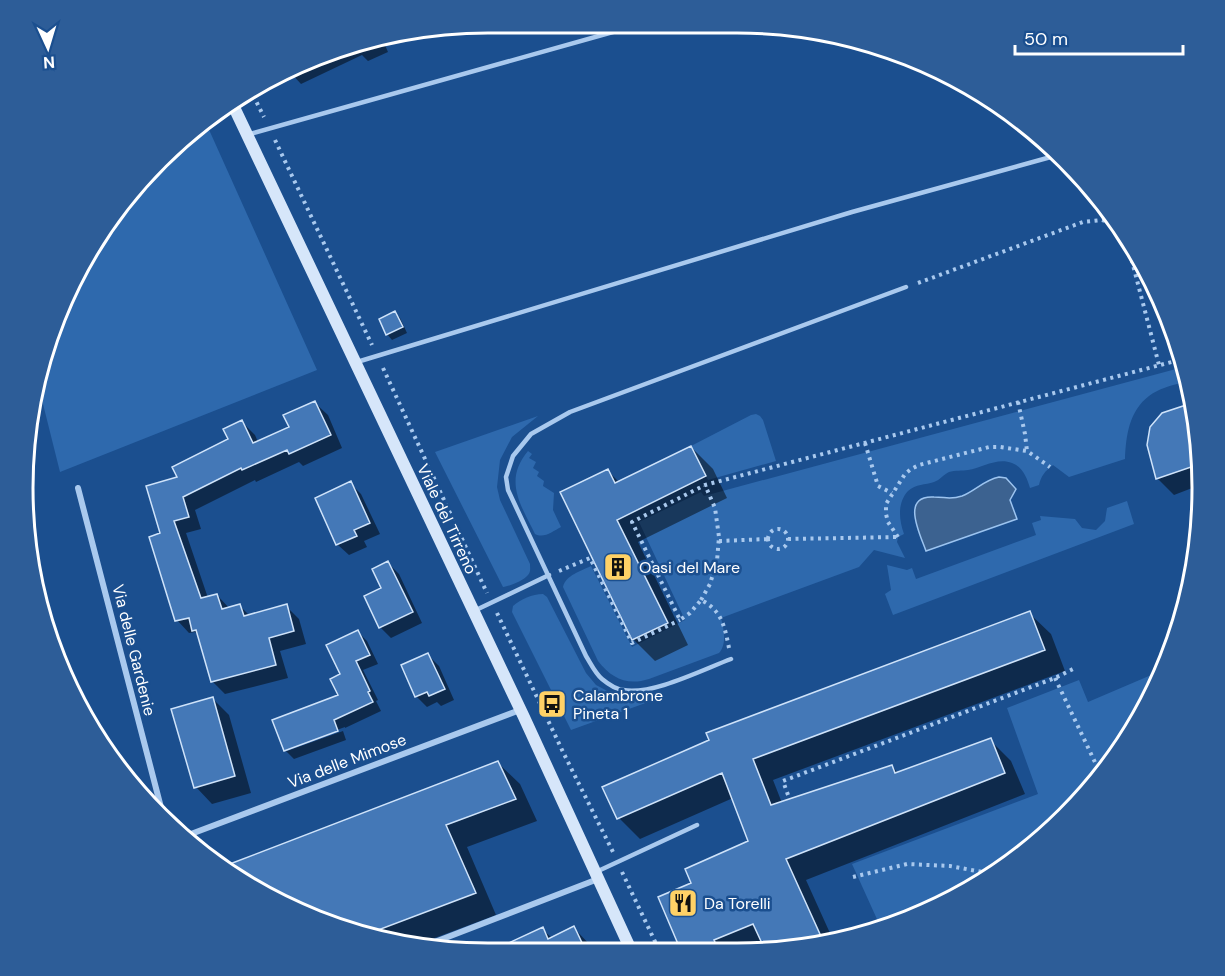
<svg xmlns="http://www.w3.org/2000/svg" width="1225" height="976" font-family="'DM Sans',sans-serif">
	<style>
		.green { fill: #2e69ad }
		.water { fill: #3c6290; stroke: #9cc4f0; stroke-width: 1.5 }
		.shadow { fill: #0007 }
		.building { fill: #4478b7; stroke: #cfe3fa; stroke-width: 1.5 }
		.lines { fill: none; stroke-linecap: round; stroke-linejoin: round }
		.path { stroke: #a9c9ee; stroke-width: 4; stroke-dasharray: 3 4.5; stroke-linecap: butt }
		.service { stroke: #a9c9ee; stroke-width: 4.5 }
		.minor { stroke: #a9c9ee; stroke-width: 6 }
		.secondary { stroke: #d6e6fa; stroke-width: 12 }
		.labels { text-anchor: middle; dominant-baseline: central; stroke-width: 5; stroke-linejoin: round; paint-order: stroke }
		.street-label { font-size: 16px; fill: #fff; stroke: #1b4f8f }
		.poi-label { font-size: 16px; fill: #fff; stroke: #1b4f8f; text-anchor: start }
		.rim { fill: none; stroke: #fff; stroke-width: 3 }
	</style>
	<rect width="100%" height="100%" fill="#1b4f8f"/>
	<path class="green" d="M206 123 317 370 60 472 37 380 38 367 85 255 159 159Z
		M1176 369 1180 383C1170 386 1158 389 1149 396 1129 411 1126 436 1125 459L1069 477 1053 465C1045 471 1041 476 1039 485L1030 488C1027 478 1023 467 1012 463 997 457 982 468 968 470 962 471 955 470 949 472 944 474 940 480 934 482 925 485 916 484 908 491 897 503 899 520 904 534L898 537 897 542 905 558 874 550 859 567 721 618C724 630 727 644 719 653L649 679C627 686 611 678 598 661L563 587C566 575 581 571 591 566L632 647 685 620 639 522 701 492 704 496Z
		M756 414 760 416 763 420 776 461 708 480 691 446 751 415Z
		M538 416 512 437 500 460 497 487 500 500 530 564C530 569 531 571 528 575 523 581 510 586 503 587L435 452Z
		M528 451 532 454 529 458 536 462 533 468 539 472 537 476 544 481 543 486 554 493 553 510 561 527C553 531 544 539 535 534 521 505 503 481 528 451Z
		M1127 501 1134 524 893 615 885 594 891 590 887 565 907 570 912 568 916 579 1036 535 1032 523 1041 520 1040 516 1075 519 1082 528 1096 530 1105 521 1107 508Z
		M543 594 547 597 586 673 596 685 617 696 626 698 649 696 651 701 571 730 512 612 513 606C521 599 532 594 543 594Z
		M1163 670 1154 694 1106 772 1044 838 969 891 881 928 852 864 1038 794 1007 708 1079 680 1088 702Z"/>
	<path class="water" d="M999 477 1006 478 1016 489 1010 500 1017 519 926 551C920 534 900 495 934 497 946 497 950 500 962 496 975 491 984 480 999 477Z"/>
	<path class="shadow" d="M406 33V34L385 45 388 52 368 61 362 55 301 84 289 71 368 38Z
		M395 313 400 318 407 333 392 340 387 334 381 320Z
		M315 403 328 415 342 448 303 466 299 462 256 482 255 480 195 510 201 529 186 533 208 598 217 595 230 609 240 606 250 616 286 606 299 619 306 644 280 651 288 678 225 694 212 681 199 636 195 632 189 633 177 620 162 534 179 478 230 439 242 422 255 435 258 442 291 428Z
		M1191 405 1194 407 1199 428 1200 485 1174 495 1157 478Z
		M691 447 713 469 727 498 638 542 688 645 655 661 633 639 607 470 619 482Z
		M350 483 361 494 380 534 364 541 367 547 349 555 338 545 317 499Z
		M388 563 399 574 422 623 391 638 380 627 383 588Z
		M1029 613 1051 634 1065 671 773 780 782 803 892 766 898 773 990 740 1011 761 1025 794 806 880 834 942 768 952 766 948 757 952 683 951 693 883 750 842 733 798 640 839 619 818Z
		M358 632 367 641 378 664 363 670 378 700 376 701 381 711 345 728V727L287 748V751L343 731 346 740 294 759 285 750 340 696 342 674Z
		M428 655 439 666 454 700 441 706 437 702 427 707 416 696Z
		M212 698 229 715 251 793 212 804 196 787Z
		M498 763 520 784 537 821 467 847 496 915 416 945H398L310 918 223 868Z
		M574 928 590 945 592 949 503 947 542 929 552 938Z"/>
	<path class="building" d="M395 311 403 327 386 335 379 319Z
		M315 401 331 435 289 454 287 450 242 470 241 468 183 497 189 517 174 521 201 598 217 594 222 609 240 604 244 616 287 604 294 631 269 638 276 665 211 682 196 630 192 631 189 618 175 621 149 537 160 533 146 486 177 477 172 467 228 439 223 429 242 420 253 443 289 427 283 415Z
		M1192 403 1199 428 1200 464 1156 479 1147 445 1150 427 1162 413Z
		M691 446 706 476 617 520 668 623 632 640 560 492 608 469 615 483Z
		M351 481 370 523 354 530 357 536 336 545 315 498Z
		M388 561 413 612 379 628 364 596 381 588 372 569Z
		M1030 611 1045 650 753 759 771 805 892 765 895 773 991 738 1005 773 786 859 824 943 766 952 753 924 714 940 719 951H681L658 897 691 883 685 869 748 841 722 773 617 819 602 787 709 740 706 733Z
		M358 630 370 655 356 661 370 691 368 692 373 702 334 720 338 731 284 751 272 720 338 695 330 679 340 674 326 645Z
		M428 653 445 689 429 696 427 692 415 697 401 665Z
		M213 697 235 776 194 788 171 709Z
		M498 761 516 799 446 825 476 893 365 935 310 918 222 867Z
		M574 926 585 949 500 947 543 927 548 939Z"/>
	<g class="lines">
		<path class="path" d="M250 89 264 117
			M275 140 372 345
			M1126 238 1159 365
			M918 283 1083 222 1102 220 1113 223
			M383 368 487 593
			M1018 402 1025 434 1027 451
			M865 443 878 486 892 493
			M768 539a10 10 0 1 1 20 0a10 10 0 1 1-20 0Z
			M898 537 888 522 886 514V504L905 474 911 469 919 465 989 447H1000L1027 451 1050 467
			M788 539 898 537
			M719 541 768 539
			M559 571 590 558 632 643 680 620
			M701 600 710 584 717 561 719 537 715 508 705 485
			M497 613 563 752 613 852
			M729 648C725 628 722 610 701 600L690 613 680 620 632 522 705 485 1183 359
			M1055 678 1102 777
			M788 795 783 781 1055 678 1075 668
			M622 872 659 950
			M853 877 907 864 950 866 993 874"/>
		<path class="service" d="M250 134 645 23
			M357 362 852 212 1058 155
			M476 610 549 575
			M731 659C704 669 651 696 623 690 615 689 608 684 602 679 595 673 591 664 586 656L508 490 506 477 513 456 531 434 570 412 906 287
			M596 872 697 825"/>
		<path class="minor" d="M78 488 164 819
			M183 837 520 710
			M427 945 598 879"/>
		<path class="secondary" d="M232 103 523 715 631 950"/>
	</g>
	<defs>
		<g id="building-square" transform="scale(1.5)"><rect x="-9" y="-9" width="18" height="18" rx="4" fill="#ffd166" stroke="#1b4f8f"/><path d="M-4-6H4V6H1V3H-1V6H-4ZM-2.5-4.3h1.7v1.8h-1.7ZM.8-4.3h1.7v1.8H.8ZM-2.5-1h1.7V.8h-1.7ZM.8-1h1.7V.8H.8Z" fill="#111"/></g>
		<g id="bus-square" transform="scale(1.5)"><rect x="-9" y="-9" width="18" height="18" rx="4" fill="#ffd166" stroke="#1b4f8f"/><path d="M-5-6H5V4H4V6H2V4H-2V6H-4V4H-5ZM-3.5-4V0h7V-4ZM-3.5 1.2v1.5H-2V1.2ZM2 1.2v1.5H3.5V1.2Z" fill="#111"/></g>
		<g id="restaurant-square" transform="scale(1.5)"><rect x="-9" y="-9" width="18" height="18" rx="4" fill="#ffd166" stroke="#1b4f8f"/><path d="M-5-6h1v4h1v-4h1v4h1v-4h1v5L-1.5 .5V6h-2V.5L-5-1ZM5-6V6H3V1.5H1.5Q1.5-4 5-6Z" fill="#111"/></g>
	</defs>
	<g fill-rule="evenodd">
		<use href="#building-square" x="618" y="567"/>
		<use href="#bus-square" x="552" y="704"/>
		<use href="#restaurant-square" x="683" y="903"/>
	</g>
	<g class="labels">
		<g class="street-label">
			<text transform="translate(447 519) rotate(65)">Viale del Tirreno</text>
			<text transform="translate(134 650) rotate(76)">Via delle Gardenie</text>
			<text transform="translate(347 761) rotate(-21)">Via delle Mimose</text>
		</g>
		<g class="poi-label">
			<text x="639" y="567">Oasi del Mare</text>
			<text x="573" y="695">Calambrone<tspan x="573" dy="18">Pineta 1</tspan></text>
			<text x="704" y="903">Da Torelli</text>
		</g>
	</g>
	<path d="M0 0H1225V976H0ZM488 33H737A455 455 0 0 1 1192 488V488A455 455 0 0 1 737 943H488A455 455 0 0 1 33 488V488A455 455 0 0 1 488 33Z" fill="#2d5d98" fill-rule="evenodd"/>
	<path class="rim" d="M488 33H737A455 455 0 0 1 1192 488V488A455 455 0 0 1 737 943H488A455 455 0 0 1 33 488V488A455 455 0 0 1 488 33Z"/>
	<g transform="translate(48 48) rotate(176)" stroke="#1b4f8f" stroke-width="4.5" paint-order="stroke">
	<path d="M0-4.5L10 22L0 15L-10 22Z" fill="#ffffff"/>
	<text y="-9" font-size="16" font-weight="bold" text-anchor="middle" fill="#ffffff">N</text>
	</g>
	<path d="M1015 45v9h168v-9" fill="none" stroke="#ffffff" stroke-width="3"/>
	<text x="1024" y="45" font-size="18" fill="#ffffff" stroke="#1b4f8f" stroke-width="4.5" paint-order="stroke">50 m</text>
</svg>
